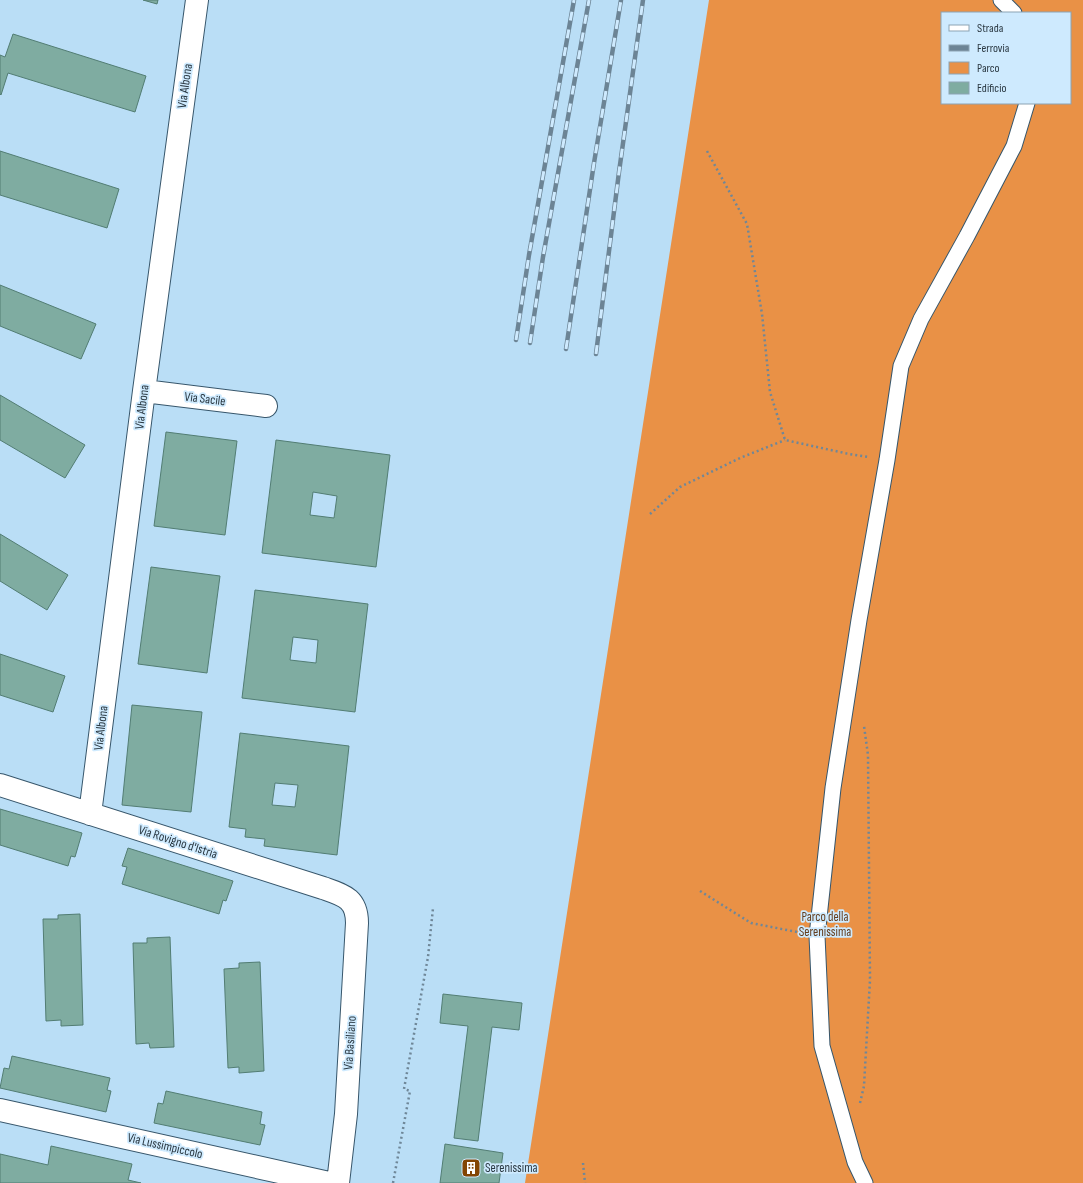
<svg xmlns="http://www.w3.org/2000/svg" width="1083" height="1183" font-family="'Sofia Sans Condensed',sans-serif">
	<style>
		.green { fill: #e99146; fill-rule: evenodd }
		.building { fill: #7faca1; stroke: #527d73; fill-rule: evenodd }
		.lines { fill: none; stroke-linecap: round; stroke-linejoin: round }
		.lane-casing { stroke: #37566b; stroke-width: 17 }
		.street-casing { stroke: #37566b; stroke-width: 24 }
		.path { stroke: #6f8798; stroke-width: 2.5; stroke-dasharray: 2 3; stroke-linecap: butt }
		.lane { stroke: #fff; stroke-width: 15 }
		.street { stroke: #fff; stroke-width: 22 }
		.rail-casing { stroke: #6c8495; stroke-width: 4.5 }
		.rail { stroke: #ceeafe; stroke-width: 3; stroke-dasharray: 9; stroke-linecap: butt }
		.labels { text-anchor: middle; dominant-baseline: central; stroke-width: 3.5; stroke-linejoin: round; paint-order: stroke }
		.street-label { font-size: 13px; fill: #2a3842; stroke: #ceeafe }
		.park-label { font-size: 13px; fill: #633c1c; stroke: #ceeafe }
		.poi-label { font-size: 13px; fill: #2a3842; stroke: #ceeafe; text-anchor: start }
	</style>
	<rect width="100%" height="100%" fill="#badef6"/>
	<path class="green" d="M709 0H1083V1183H525ZM942 13H1070V103H942Z"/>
	<path class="building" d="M143 0H158L157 4Z
		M13 34 146 76 135 112 8 73 1 95 0 94V55L5 57Z
		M0 151 119 189 107 228 0 195Z
		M0 285 96 324 81 359 0 326Z
		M0 395 85 445 65 478 0 440Z
		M166 432 237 441 225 535 154 526Z
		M276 440 390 455 376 567 262 553ZM313 492 337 496 334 518 310 515Z
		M0 534 68 575 47 610 0 581Z
		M151 567 220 576 207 673 138 664Z
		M255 590 368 604 355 712 242 698ZM293 637 318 640 316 663 290 660Z
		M0 654 65 676 53 712 0 695Z
		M132 705 202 712 191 812 122 805Z
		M240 733 349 746 337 855 264 846 265 839 245 837 246 829 229 827ZM275 783 298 785 295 807 272 805Z
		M0 809 82 833 75 857 71 856 68 866 0 845Z
		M128 848 233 881 226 901 223 900 219 914 122 884 127 867 122 866Z
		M80 914 83 1025 61 1026V1020L46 1021 43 919H58V915Z
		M170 937 174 1047 150 1048 149 1043 136 1044 133 943H147V938Z
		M260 962 264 1071 239 1073V1067L228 1068 224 969 239 968V963Z
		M443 994 522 1003 519 1030 492 1027 478 1141 454 1138 468 1026 440 1023Z
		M12 1056 110 1078 107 1090 111 1091 106 1112 0 1088 4 1068 9 1069Z
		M166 1091 262 1112 260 1124 265 1125 260 1145 154 1123 158 1103 163 1104Z
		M445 1144 503 1153 499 1183H440Z
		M51 1146 132 1164 128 1180 141 1183H0V1154L48 1165Z"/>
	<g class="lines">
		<g class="lane-casing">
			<path id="lane" d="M1001 0 1014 13
				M865 1183 855 1162 822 1046 817 936 833 788 859 620 887 460 901 366 921 319 967 236 1014 146 1027 103"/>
		</g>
		<g class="street-casing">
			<path id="street" d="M144 391 266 406
				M0 785 323 888C343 895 357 898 357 923L346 1114 338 1183
				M90 814 144 391 197 0
				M0 1110 329 1183"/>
		</g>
		<path class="path" d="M707 151 747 224 762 314 770 392 785 440 849 454 868 457
			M650 514 680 487 740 458 785 440
			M700 891 751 923 797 932
			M860 1103 864 1086 870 980 868 755 864 726
			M583 1163 585 1183
			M393 1183 410 1091 404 1089 428 957 433 908"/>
		<use href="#lane" class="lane"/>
		<use href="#street" class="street"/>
		<g class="rail-casing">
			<path id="rail" d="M516 340 529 255 574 0
				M530 343 543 257 589 0
				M566 349 594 163 621 0
				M596 354 619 172 643 0"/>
		</g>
		<use href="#rail" class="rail"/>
	</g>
	<defs>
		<g id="building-square" transform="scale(1)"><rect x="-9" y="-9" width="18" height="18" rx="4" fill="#834503" stroke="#ceeafe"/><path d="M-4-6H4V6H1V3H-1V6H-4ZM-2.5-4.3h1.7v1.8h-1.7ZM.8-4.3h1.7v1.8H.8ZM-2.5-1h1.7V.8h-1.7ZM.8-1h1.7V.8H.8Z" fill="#fff"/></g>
	</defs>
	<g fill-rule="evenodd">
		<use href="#building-square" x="471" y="1168"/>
	</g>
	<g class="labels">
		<g class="street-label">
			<text transform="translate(185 86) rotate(-82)">Via Albona</text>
			<text transform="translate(205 399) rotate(7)">Via Sacile</text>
			<text transform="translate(142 407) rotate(-83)">Via Albona</text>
			<text transform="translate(101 728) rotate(-83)">Via Albona</text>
			<text transform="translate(178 842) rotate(18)">Via Rovigno d'Istria</text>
			<text transform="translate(350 1043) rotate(-86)">Via Basiliano</text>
			<text transform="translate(165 1146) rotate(13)">Via Lussimpiccolo</text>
		</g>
		<g class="park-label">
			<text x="825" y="917">Parco della<tspan x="825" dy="15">Serenissima</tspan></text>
		</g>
		<g class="poi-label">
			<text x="485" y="1168">Serenissima</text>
		</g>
	</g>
	<rect x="941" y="12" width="130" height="92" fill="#ceeafe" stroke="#8ca3b3"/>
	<rect x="949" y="25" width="20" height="6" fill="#ffffff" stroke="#8ca3b3"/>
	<text x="977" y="32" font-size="12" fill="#2a3842">Strada</text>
	<rect x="949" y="45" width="20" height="6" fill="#6c8495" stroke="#8ca3b3"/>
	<text x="977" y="52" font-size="12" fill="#2a3842">Ferrovia</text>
	<rect x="949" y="62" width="20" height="12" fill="#e99146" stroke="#8ca3b3"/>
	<text x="977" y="72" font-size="12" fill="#2a3842">Parco</text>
	<rect x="949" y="82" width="20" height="12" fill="#7faca1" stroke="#8ca3b3"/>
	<text x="977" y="92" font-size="12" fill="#2a3842">Edificio</text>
</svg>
